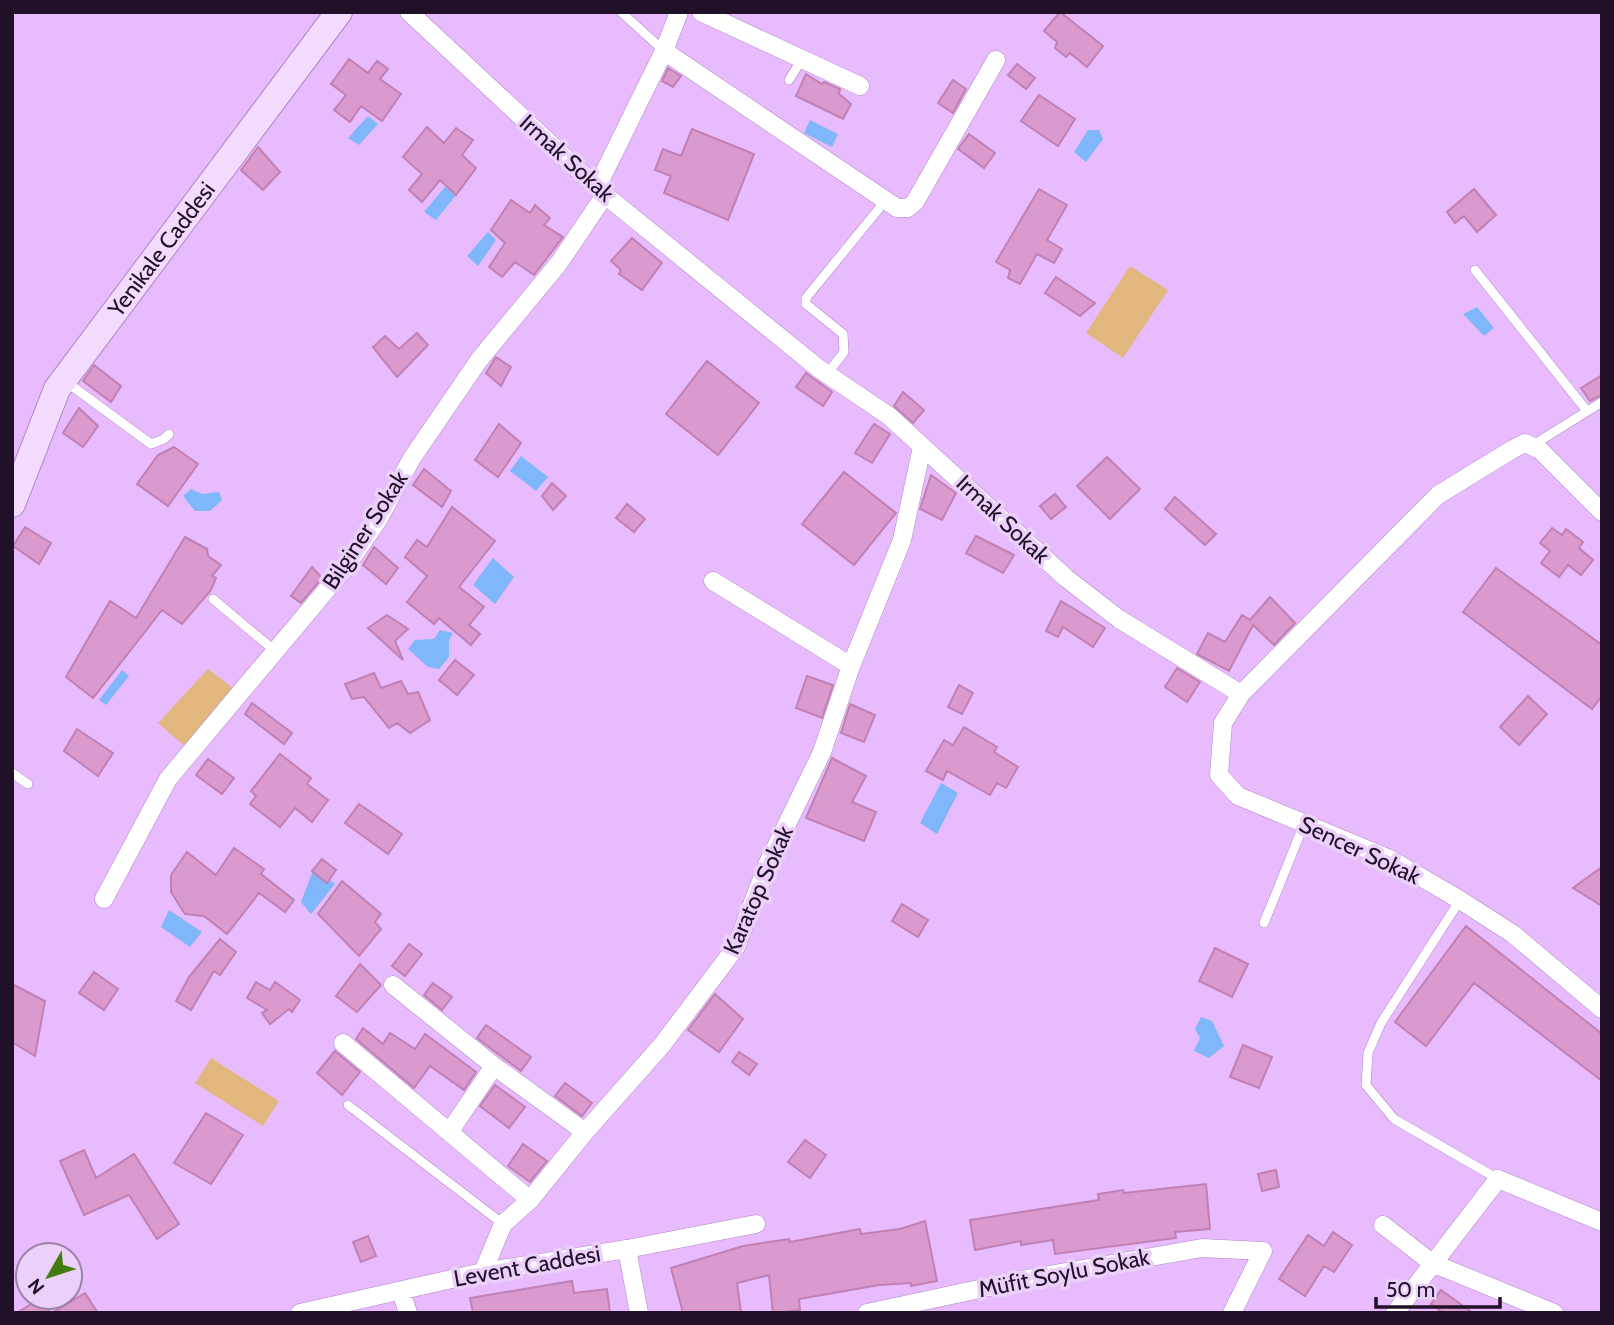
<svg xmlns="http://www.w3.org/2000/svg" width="1614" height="1325" font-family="Cabin,sans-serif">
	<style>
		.green { fill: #e1b77e }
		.water { fill: #80b6fa }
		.building { fill: #db9acd; stroke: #c080b3; stroke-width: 2 }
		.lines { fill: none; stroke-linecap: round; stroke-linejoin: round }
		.lane-casing { stroke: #b186c6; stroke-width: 10 }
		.street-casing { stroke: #b186c6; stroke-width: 19 }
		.secondary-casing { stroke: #b186c6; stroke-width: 28 }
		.lane { stroke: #fff; stroke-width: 9 }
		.street { stroke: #fff; stroke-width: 18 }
		.secondary { stroke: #f2dbfc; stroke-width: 26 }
		.labels { text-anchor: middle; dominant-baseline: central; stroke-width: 7; stroke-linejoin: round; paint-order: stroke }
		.street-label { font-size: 23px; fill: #201028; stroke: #ebd0f9 }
	</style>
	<rect width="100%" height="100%" fill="#e8bbfe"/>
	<path class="green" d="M1130 266 1168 290 1123 358 1086 333Z
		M208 669 238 692 187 748 158 723Z
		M211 1058 279 1101 263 1126 195 1083Z"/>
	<path class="water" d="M368 116 378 124 359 145 348 138Z
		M810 120 838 134 832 147 804 133Z
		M1088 130H1099L1103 139 1086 162 1074 152Z
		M445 187 456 195 436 220 424 212Z
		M488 232 496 240 478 266 467 256Z
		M1477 307 1494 328 1484 336 1463 314Z
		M521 456 548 477 536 491 510 471Z
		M191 489 202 494 219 492 222 500 210 511H195L183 496Z
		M493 558 514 577 495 604 473 585Z
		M440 630 453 633 449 640V657L439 669 428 667 408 649 415 640 434 639Z
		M122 670 129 676 106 705 99 700Z
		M941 783 958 793 937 834 920 823Z
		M314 868 335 884 311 914 301 902Z
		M169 910 202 932 190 947 161 927Z
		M1201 1017 1212 1021 1224 1046 1209 1058 1194 1051 1200 1038 1195 1029Z"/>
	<path class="building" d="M1060 12 1103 46 1087 67 1070 53 1066 57 1055 48 1057 42 1044 31Z
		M349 59 368 73 377 61 388 69 380 79 401 94 382 121 361 106 350 122 334 110 346 95 331 84Z
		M1017 64 1035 78 1026 89 1008 75Z
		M668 68 681 76 673 87 662 81Z
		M806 74 822 84 824 82 840 89 839 94 851 104 843 119 796 96Z
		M953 80 966 89 953 113 938 103Z
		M1039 95 1075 119 1058 146 1021 121Z
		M427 127 444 143 456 128 473 140 462 155 476 168 456 195 440 180 422 202 409 190 422 174 403 157Z
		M692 129 754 154 728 220 664 193 671 176 655 170 663 149 681 156Z
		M969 134 995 153 984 168 958 149Z
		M258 147 280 172 263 190 241 170Z
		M1039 189 1067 205 1047 240 1062 249 1054 263 1037 254 1020 284 1008 278 1010 270 996 262Z
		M1474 189 1496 215 1477 232 1464 216 1455 223 1447 212Z
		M511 200 530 213 535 205 550 218 544 225 563 237 534 275 515 262 502 277 489 267 505 243 491 230Z
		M632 238 662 263 642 290 619 274 621 270 611 261Z
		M1056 277 1095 303 1080 316 1045 293Z
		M417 333 428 345 397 377 373 347 385 336 399 349Z
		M496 357 511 367 501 386 486 373Z
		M707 361 759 403 718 455 666 414Z
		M94 365 121 386 111 402 83 381Z
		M806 373 832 392 823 406 796 387Z
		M1602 375V395L1590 401 1581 388Z
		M903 392 924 410 913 423 894 406Z
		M79 408 98 426 83 447 63 433Z
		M499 424 521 443 498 477 475 460Z
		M874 424 890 434 872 463 855 453Z
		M174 447 198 464 168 506 137 484 158 455Z
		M1107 457 1140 489 1110 519 1077 486Z
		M424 469 451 491 442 507 413 485Z
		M844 472 896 513 854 565 802 524Z
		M931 475 956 493 942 520 920 509Z
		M552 483 566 496 553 510 542 496Z
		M1055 494 1066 507 1051 519 1040 506Z
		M1175 497 1216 534 1205 545 1165 509Z
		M627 504 645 519 634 532 616 518Z
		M452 507 495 541 459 587 484 607 469 625 480 634 471 645 439 618 434 624 407 602 427 576 405 557 417 540 427 547Z
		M25 527 51 543 39 564 13 546Z
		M1552 528 1562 535 1566 529 1583 542 1579 548 1593 560 1581 575 1568 565 1559 577 1541 563 1550 551 1540 543Z
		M976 536 1014 555 1003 573 966 553Z
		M185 537 207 549 208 556 221 565 212 576 216 578 211 590 182 624 162 610 93 698 66 677 110 601 136 618Z
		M374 547 398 568 386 584 363 565Z
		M312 567 322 578 301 603 291 596Z
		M1496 568 1602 645V696L1592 709 1463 612Z
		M1270 597 1295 623 1274 645 1253 625 1229 671 1197 654 1208 633 1225 642 1242 615 1250 620Z
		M1061 601 1105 628 1093 647 1063 627 1058 637 1046 631Z
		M387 615 408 629 395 641 403 660 368 628Z
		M455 660 474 675 457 695 439 680Z
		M1177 668 1200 682 1187 702 1165 687Z
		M374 673 381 688 401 681 408 694 418 692 430 720 410 733 397 723 389 728 364 697 352 699 345 684Z
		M807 676 833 685 822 718 796 708Z
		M959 685 973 693 962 714 948 707Z
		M1528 696 1547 714 1519 745 1500 727Z
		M252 703 292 733 284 744 245 714Z
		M850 704 875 715 864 742 841 733Z
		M964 727 997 747 994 752 1018 767 1006 788 997 783 990 795 947 771 943 780 926 771 944 740 953 745Z
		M77 729 113 753 98 776 64 751Z
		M280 754 311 778 307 784 328 800 312 822 295 808 280 827 250 804 256 796 251 791Z
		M832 758 866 776 852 802 876 812 864 841 806 818Z
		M208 759 234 778 222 794 196 775Z
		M359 804 402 834 388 854 345 823Z
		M234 848 264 869 261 874 294 900 285 912 259 893 227 934 204 916 185 914 171 892V875L187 852 216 875Z
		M322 859 336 870 327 883 312 871Z
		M1602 867V906L1573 888Z
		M342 881 381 914 375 922 381 929 359 956 318 914Z
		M902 904 928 920 918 937 892 921Z
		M1466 926 1602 1034V1081L1474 983 1426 1046 1395 1022Z
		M220 939 236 952 220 975 214 971 191 1010 176 1001 189 977Z
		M409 944 422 954 405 976 392 966Z
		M1215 948 1248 964 1232 997 1199 981Z
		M360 964 381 985 357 1012 336 996Z
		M94 972 118 989 104 1010 79 993Z
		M256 982 270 990 275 982 300 1000 292 1012 289 1009 270 1024 262 1013 267 1010 247 998Z
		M433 983 452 997 442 1010 424 995Z
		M12 984 45 1001 35 1056 12 1042Z
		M715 994 743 1019 719 1052 688 1030Z
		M486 1025 531 1057 521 1071 477 1038Z
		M363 1028 383 1044 390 1033 415 1049 425 1034 476 1072 464 1090 430 1066 414 1088 356 1039Z
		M1243 1045 1272 1057 1259 1088 1230 1077Z
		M335 1051 360 1072 342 1095 317 1073Z
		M739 1052 757 1064 749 1075 732 1062Z
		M565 1083 592 1103 582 1116 555 1096Z
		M495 1085 525 1107 509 1128 480 1106Z
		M206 1113 243 1135 211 1184 174 1163Z
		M805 1140 826 1155 810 1178 788 1162Z
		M523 1144 547 1161 530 1182 508 1166Z
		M84 1150 96 1178 134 1154 179 1224 157 1239 129 1195 84 1215 60 1161Z
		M1276 1170 1279 1187 1262 1191 1258 1174Z
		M1206 1184 1210 1229 1175 1232 1176 1238 1055 1254 1053 1240 1021 1245V1241L975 1250 970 1220 1099 1200 1098 1194 1123 1190 1124 1193Z
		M925 1221 937 1281 911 1286V1283L879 1285 799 1299 800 1310 773 1313 769 1275 737 1283 741 1313H683L671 1268 743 1246 789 1239 790 1242 860 1229 861 1234 900 1229Z
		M1333 1232 1352 1245 1334 1272 1324 1266 1305 1296 1279 1279 1308 1235 1324 1246Z
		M368 1236 376 1256 361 1262 353 1242Z
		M572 1281 574 1293 607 1289 610 1313H473L470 1298Z
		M1441 1290 1473 1313H1443L1431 1304Z
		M85 1293 98 1313H52Z
		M41 1298 50 1313H17Z"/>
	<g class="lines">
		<g class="lane-casing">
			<path id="lane" d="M621 12 664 51
				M789 80 802 59
				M1475 270 1587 411
				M827 374 844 352 843 334 806 304V298L886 200
				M65 381 151 444 164 439 169 434
				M1533 445 1602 402
				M213 599 275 651
				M12 773 28 784
				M1460 900 1381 1023 1368 1053 1366 1085 1394 1119 1498 1179
				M1264 923 1304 824
				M348 1105 503 1224"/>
		</g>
		<g class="street-casing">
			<path id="street" d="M409 12 605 195 818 368 889 416 1066 578 1119 619 1241 694 1438 495 1513 449 1525 443 1540 450 1602 512
				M701 12 860 86
				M664 51 897 208H908L915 202 996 60
				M597 187 664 51 679 12
				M713 581 851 666
				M1241 694 1223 723 1219 775 1238 796 1390 859 1460 900 1513 934 1602 1009
				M104 899 168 779 344 569 378 520 412 458 479 360 559 263 605 195
				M393 985 494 1066 585 1132
				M343 1043 530 1200
				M450 1131 494 1066
				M1383 1225 1432 1263 1554 1313
				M627 1249 639 1313
				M483 1272 503 1224 530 1200 585 1132 662 1045 736 947 768 863 822 752 851 666 902 540 922 447
				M401 1291 408 1313
				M300 1313 483 1272 627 1249 756 1224
				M867 1313 1026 1279 1202 1248 1263 1251 1232 1313
				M1395 1313 1498 1179 1602 1222"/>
		</g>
		<g class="secondary-casing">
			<g id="secondary">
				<path id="s1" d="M12 504 57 389 339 12"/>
			</g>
		</g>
		<use href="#lane" class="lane"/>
		<use href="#street" class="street"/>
		<use href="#secondary" class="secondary"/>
	</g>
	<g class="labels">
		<g class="street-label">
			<text transform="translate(567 158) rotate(42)">Irmak Sokak</text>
			<text stroke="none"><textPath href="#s1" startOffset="298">Yenikale Caddesi</textPath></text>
			<text transform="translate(1003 519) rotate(43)">Irmak Sokak</text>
			<text transform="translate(365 530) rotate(-57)">Bilginer Sokak</text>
			<text transform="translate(1360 850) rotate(25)">Sencer Sokak</text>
			<text transform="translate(758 890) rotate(-66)">Karatop Sokak</text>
			<text transform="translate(527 1266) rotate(-10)">Levent Caddesi</text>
			<text transform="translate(1064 1273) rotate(-11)">Müfit Soylu Sokak</text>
		</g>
	</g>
	<rect width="1614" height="1325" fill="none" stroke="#201028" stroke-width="28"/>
	<g transform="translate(49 1276) rotate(231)"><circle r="33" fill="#ebd0f9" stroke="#9a83a5" stroke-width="2"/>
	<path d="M0-5L12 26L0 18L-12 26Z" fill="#447c12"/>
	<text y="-10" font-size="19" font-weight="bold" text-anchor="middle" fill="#201028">N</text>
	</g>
	<path d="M1376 1297v10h124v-10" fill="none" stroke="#201028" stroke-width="3.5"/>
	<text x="1386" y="1297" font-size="21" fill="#201028" stroke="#ebd0f9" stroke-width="5" paint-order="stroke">50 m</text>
</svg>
